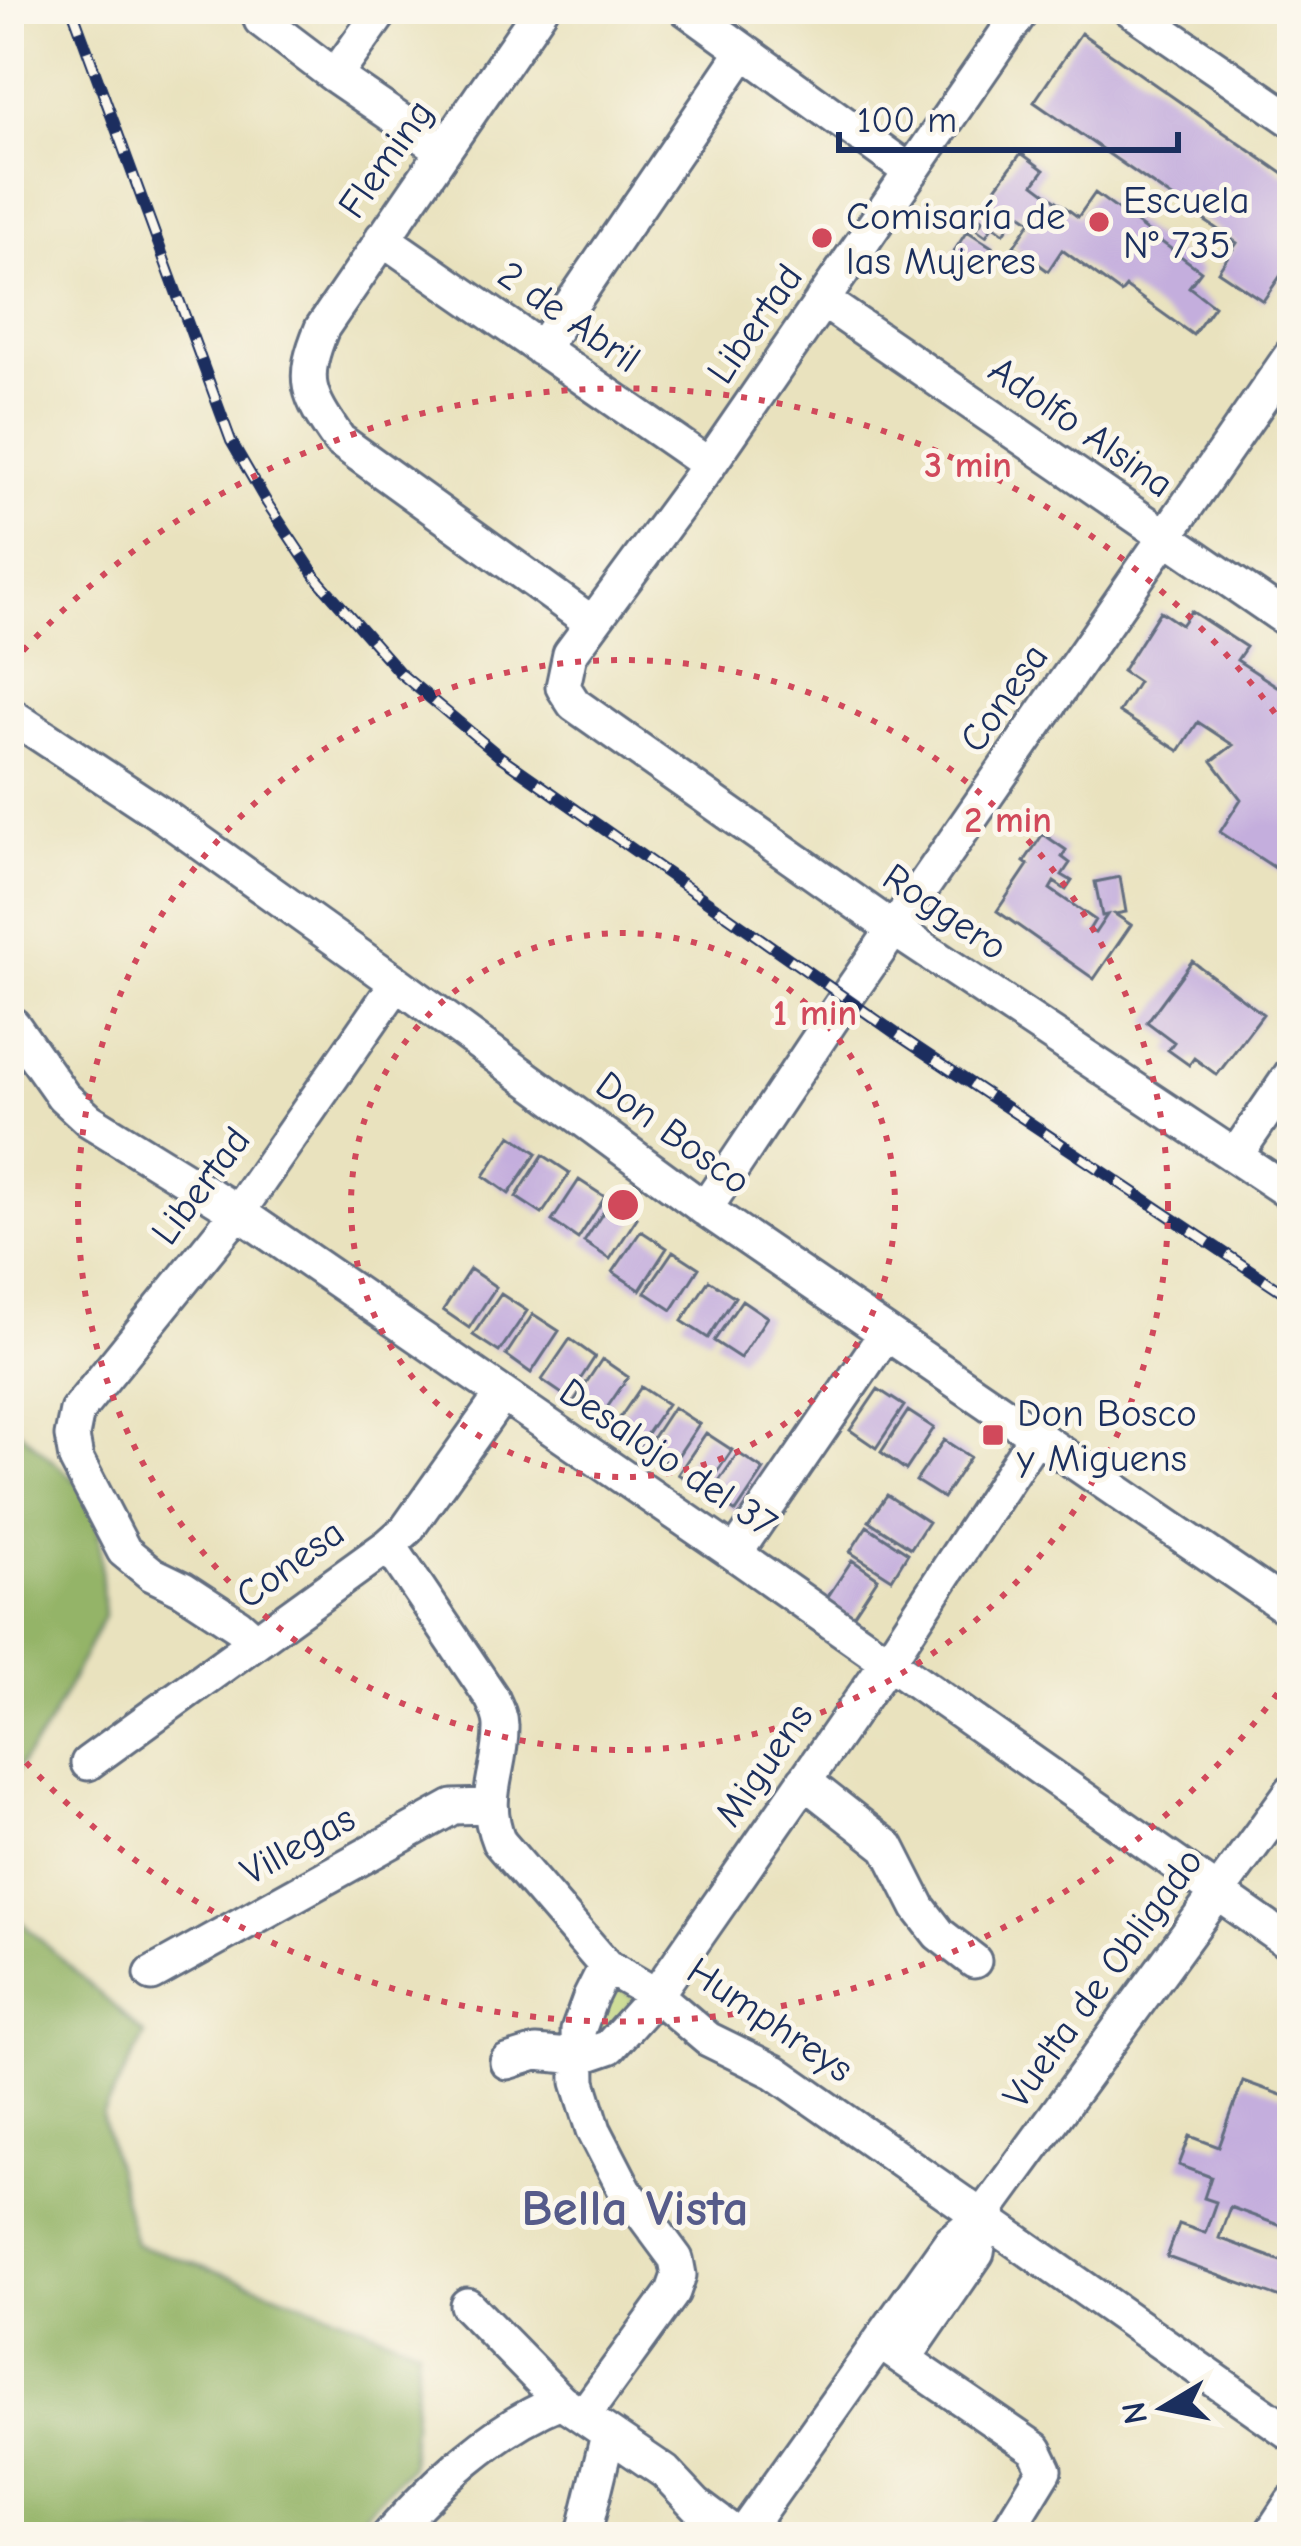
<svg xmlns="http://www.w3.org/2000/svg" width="1301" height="2546" font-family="'Comic Neue',sans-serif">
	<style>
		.green { fill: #bbd276; stroke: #6b806a; stroke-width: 3 }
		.forest { fill: #94b467; stroke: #587262; stroke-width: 3 }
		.building { fill: #c4aedd }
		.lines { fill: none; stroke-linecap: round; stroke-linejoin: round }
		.minor-casing { stroke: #636e80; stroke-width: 39 }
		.minor { stroke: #fff; stroke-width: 33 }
		.rail-casing { stroke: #1b2f5e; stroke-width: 12 }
		.rail { stroke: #fbf7ec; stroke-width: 8; stroke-dasharray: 22; stroke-linecap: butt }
		.ring { fill: none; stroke: #d1495b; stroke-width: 6; stroke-dasharray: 6 12 }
		.poi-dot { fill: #d1495b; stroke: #fbf7ec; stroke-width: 4.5 }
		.labels { text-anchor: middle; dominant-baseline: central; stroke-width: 10; stroke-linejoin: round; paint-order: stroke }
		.street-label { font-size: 39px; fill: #1b2f5e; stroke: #fbf7ec }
		.poi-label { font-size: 39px; fill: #1b2f5e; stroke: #fbf7ec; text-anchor: start }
		.district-label { font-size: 51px; font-weight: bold; fill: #565b8a; stroke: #fbf7ec }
		.centre { fill: #d1495b; stroke: #fbf7ec; stroke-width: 6 }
		.ring-label { font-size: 36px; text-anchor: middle; font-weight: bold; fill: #d1495b; stroke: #fbf7ec; stroke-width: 10; stroke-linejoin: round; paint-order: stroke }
	</style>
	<rect width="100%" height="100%" fill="#fbf7ec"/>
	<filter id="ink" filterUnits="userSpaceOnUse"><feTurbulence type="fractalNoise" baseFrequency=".00833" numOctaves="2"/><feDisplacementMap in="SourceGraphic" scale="24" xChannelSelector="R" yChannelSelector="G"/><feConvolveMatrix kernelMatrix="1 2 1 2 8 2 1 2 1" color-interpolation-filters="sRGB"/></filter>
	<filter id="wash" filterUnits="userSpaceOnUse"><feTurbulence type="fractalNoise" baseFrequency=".004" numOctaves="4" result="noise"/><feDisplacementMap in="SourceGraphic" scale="48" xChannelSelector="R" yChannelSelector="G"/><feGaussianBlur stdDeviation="2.7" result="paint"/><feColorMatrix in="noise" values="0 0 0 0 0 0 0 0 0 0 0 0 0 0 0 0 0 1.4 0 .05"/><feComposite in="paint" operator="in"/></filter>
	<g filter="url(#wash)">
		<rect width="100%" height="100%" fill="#e9e2be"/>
		<path class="green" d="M616 1985 636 1998 601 2040 589 2030Z"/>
		<path class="forest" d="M9 1422 97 1500 104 1616 48 1726 9 1781Z
			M9 1911 145 2035 102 2115 135 2244C231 2275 325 2309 418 2348L410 2466 342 2537H9Z"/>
		<g id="blocks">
			<path class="building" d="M1081 33 1292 180V259L1263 301 1218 271 1237 243 1034 102Z
				M1021 153 1044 170 1034 184 1078 217 1095 193 1201 271 1189 287 1214 306 1193 335 1126 287 1121 293 1062 250 1048 271 1014 246 1031 221 1018 212 1004 233 993 225 986 236 976 229 983 220 976 215Z
				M967 231 992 247 976 272 951 256Z
				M1160 611 1181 625 1191 611 1246 647 1237 660 1292 696V879L1220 832 1241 799 1212 761 1233 745 1198 722 1179 751 1119 712 1138 682 1122 671Z
				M1043 834 1066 850 1062 857 1070 863 1062 875 1072 881 1066 890 1054 882 1050 889 1095 920 1089 930 1095 933 1107 915 1102 916 1095 882 1120 877 1126 912 1115 914 1131 925 1094 979 997 911 1028 865 1024 862Z
				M1192 961 1263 1014 1217 1075 1194 1058 1189 1065 1168 1050 1174 1042 1147 1022Z
				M511 1135 537 1153 509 1194 484 1176Z
				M543 1155 570 1173 542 1214 516 1197Z
				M579 1180 605 1197 578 1239 552 1221Z
				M611 1200 637 1218 610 1259 584 1242Z
				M641 1231 667 1248 640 1290 613 1272Z
				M673 1251 699 1268 672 1310 645 1292Z
				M470 1269 496 1287 469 1328 443 1310Z
				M709 1280 735 1297 708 1338 682 1321Z
				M501 1294 527 1311 499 1352 473 1335Z
				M742 1300 767 1317 740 1358 714 1341Z
				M533 1314 559 1331 531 1373 506 1355Z
				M570 1339 595 1357 568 1398 542 1380Z
				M602 1359 628 1377 600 1418 574 1401Z
				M641 1387 667 1404 639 1445 613 1428Z
				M878 1389 904 1406 876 1448 850 1430Z
				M673 1407 699 1424 671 1466 646 1448Z
				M908 1411 934 1428 906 1470 881 1452Z
				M706 1433 732 1450 704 1491 678 1474Z
				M944 1440 970 1457 943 1498 916 1481Z
				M738 1453 764 1470 736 1512 710 1494Z
				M887 1495 928 1522 911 1548 869 1521Z
				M867 1526 908 1553 892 1579 850 1552Z
				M852 1560 878 1578 851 1619 825 1601Z
				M1243 2081 1292 2099V2230L1230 2207 1219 2238 1292 2265V2302L1167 2257 1179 2224 1205 2233 1216 2202 1204 2198 1211 2177 1179 2165 1190 2136 1219 2147Z"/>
		</g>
	</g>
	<g filter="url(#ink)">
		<use href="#blocks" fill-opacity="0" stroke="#636e80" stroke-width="3"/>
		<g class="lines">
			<g class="minor-casing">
				<path id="minor" d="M268 9 261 20 335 76 443 150
					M541 9 322 328C300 381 307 394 339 440L592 623
					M686 9 911 172
					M1023 9 709 465 570 654 563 687 574 704 895 930 1292 1194
					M1130 9 1292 120
					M335 76 383 9
					M382 238 709 465
					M822 300 1292 623
					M541 349 744 51
					M9 714 165 817 397 983 705 1209 1292 1611
					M13 1025 63 1096 89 1120 238 1212 735 1554 1292 1945
					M1236 1155 1292 1073
					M705 1209 846 998 1292 354
					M389 1545 492 1698C496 1707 501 1716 501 1726 502 1771 480 1795 499 1842L606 1966 656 1995 708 2039 775 2072 1292 2434
					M735 1554 886 1333
					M255 1640 238 1625 183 1589 152 1574 124 1551 76 1459 72 1436 77 1411 238 1212 397 983
					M88 1763 389 1545 407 1529 502 1395
					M804 1781 888 1847 919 1908 939 1934 974 1961
					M152 1974 453 1807 489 1806
					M507 2062 536 2053 580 2057 609 2047 656 1995 888 1661 1036 1435
					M983 2215 1292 1791
					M467 2305 561 2401 665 2472 696 2505 739 2537
					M888 2348 1035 2449 1045 2470 1004 2537
					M584 2415 673 2292 679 2275 676 2259 625 2190 594 2130 579 2082 578 2031 590 1998 606 1966
					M388 2537C436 2483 493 2428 561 2401
					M583 2537 608 2435
					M741 2537 951 2241 983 2215 977 2253 904 2359
					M1269 2537 1292 2502"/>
			</g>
			<use href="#minor" class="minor"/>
			<g class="rail-casing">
				<path id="rail" d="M72 9 231 441 267 503 319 581 400 673 498 755 901 1037 1292 1298"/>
			</g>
			<use href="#rail" class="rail"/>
		</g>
	</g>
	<g class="ring">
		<circle cx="623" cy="1205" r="272"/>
		<circle cx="623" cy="1205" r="545"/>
		<path d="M1288 1679A817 817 0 0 1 11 1746M11 664A817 817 0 0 1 1288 731"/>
	</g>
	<g class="poi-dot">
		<circle cx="1099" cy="222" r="12"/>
		<circle cx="822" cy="238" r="12"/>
		<rect x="981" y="1423" width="24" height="24" rx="6"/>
	</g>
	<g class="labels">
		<g class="street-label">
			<text transform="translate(386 159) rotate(-55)">Fleming</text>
			<text transform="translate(569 317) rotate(35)">2 de Abril</text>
			<text transform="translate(755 324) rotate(-55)">Libertad</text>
			<text transform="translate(1081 427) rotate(35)">Adolfo Alsina</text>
			<text transform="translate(1004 698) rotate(-55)">Conesa</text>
			<text transform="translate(945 912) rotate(34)">Roggero</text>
			<text transform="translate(673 1133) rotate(36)">Don Bosco</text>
			<text transform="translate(201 1186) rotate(-53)">Libertad</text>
			<text transform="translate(668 1458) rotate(34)">Desalojo del 37</text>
			<text transform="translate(290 1564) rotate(-36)">Conesa</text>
			<text transform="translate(764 1765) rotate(-55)">Miguens</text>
			<text transform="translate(298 1845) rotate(-29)">Villegas</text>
			<text transform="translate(1103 1978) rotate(-54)">Vuelta de Obligado</text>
			<text transform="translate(770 2020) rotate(34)">Humphreys</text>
		</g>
		<g class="poi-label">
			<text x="1123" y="200">Escuela<tspan x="1123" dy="45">N° 735</tspan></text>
			<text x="846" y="216">Comisaría de<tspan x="846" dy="45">las Mujeres</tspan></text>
			<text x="1017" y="1413">Don Bosco<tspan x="1017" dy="45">y Miguens</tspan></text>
		</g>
		<g class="district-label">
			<text x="635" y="2208">Bella Vista</text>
		</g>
	</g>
	<circle cx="623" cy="1205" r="18" class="centre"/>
	<g class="ring-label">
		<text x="968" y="477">3 min</text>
		<text x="1008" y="832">2 min</text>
		<text x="815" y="1025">1 min</text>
	</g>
	<rect width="1301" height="2546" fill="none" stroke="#fbf7ec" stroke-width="48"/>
	<g transform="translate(1163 2408) rotate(260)" stroke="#fbf7ec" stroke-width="9" paint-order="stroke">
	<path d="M0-9L21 45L0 30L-21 45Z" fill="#1b2f5e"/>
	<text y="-18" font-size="33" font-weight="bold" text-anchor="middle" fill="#1b2f5e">N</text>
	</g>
	<path d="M839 132v18h339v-18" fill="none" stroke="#1b2f5e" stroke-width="6"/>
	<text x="857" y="132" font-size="36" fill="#1b2f5e" stroke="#fbf7ec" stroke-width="9" paint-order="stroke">100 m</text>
</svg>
